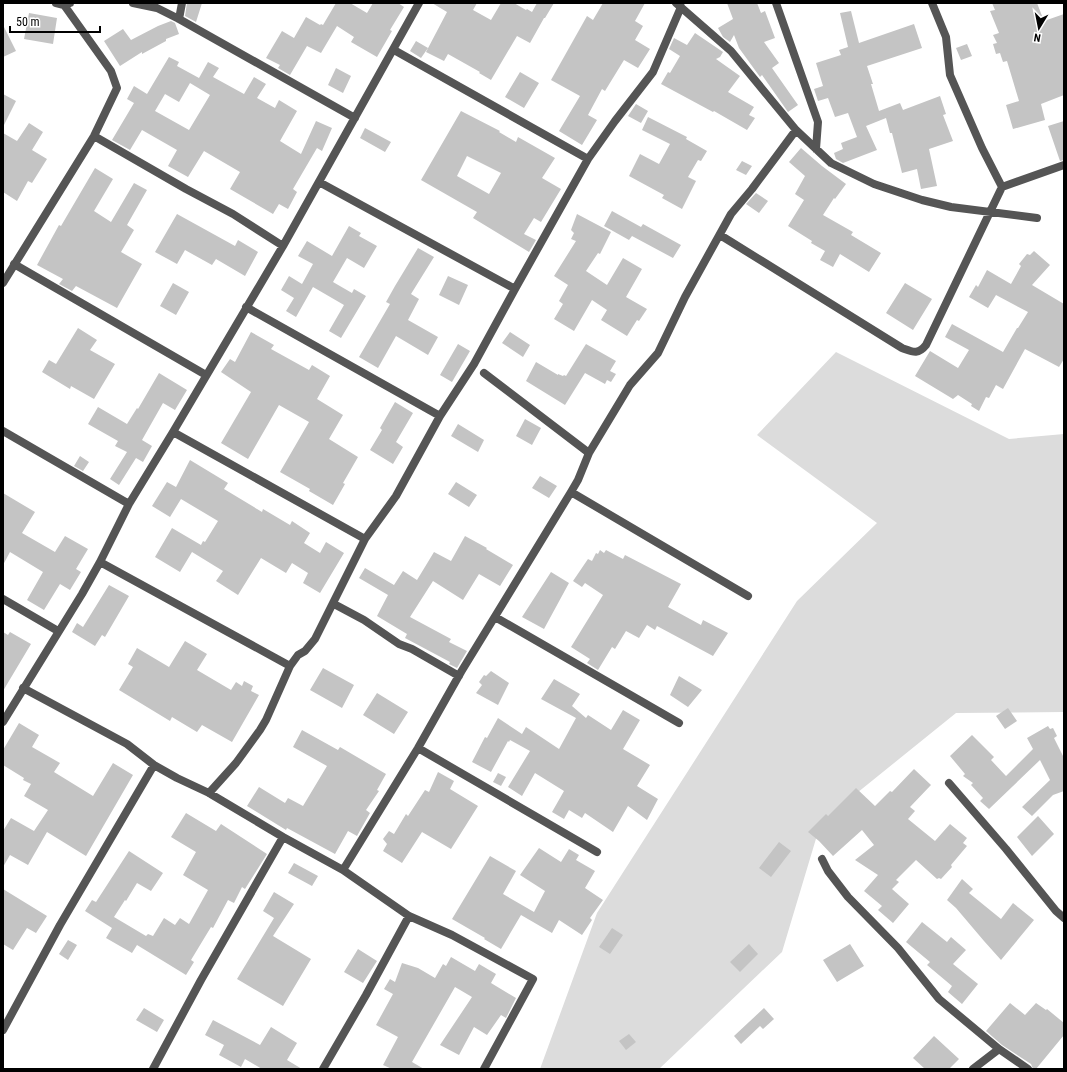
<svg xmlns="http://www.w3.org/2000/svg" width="1067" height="1072" font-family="'Roboto Condensed',sans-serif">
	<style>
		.green { fill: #dcdcdc }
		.building { fill: #c4c4c4; fill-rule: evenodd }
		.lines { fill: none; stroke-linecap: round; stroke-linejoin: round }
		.street { stroke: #555; stroke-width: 8 }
	</style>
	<rect width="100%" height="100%" fill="#fff"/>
	<path class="green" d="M836 352 1009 439 1064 434V712L956 713 821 822 782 952 659 1069H540L597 913 797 601 877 523 757 435Z"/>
	<path class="building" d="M187 3H202L196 22 185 16Z
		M336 3H350L367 13 373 3H398L404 7 390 30 392 31 377 57 351 42 354 37 337 26 321 53 307 46 290 75 278 68 280 65 266 58 282 31 294 38 306 17 320 25 321 24 323 25Z
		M432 3H477L473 10 491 20 501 3H514L526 10 527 9 532 12 537 3H554L545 18H544L530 43 517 36 491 80 479 73 480 72 448 54 444 61 426 52 447 12Z
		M603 3H645L635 21 643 26 635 40 650 49 638 68 624 60 605 91 602 89 588 115 597 120 582 145 559 131 580 96 551 80 587 16 593 20Z
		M727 3H757L761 13 765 11 775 38 764 42 779 63 772 68 798 105 788 112 762 75 760 77 739 48 734 35 730 42 723 37 718 28 733 19Z
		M992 3H1037L1044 21 1064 14V95L1041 104 1045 120 1013 129 1006 105 1019 101 1007 61 1003 62 1000 53 996 54 993 44 997 43 993 35 999 33 990 11 995 10Z
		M851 11 859 43 914 24 922 48 867 66 873 84H871L879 111 900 103 903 110 940 96 946 114 943 115 953 141 929 149 937 186 921 189 917 169 902 173 892 133H890L886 118 866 126 877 150 843 163 836 159 834 153 843 149 841 143 857 137 848 113 835 117 828 98 818 101 814 89 823 86 816 63 841 55 839 50 848 47 840 13Z
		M29 13 57 18 53 44 24 39Z
		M171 21 175 23 179 34 166 39V41L142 54V52L120 66 104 41 123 29 131 40 158 26Z
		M3 25 16 51 3 57Z
		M695 33 723 52 720 57 716 59 740 76 728 92 754 107 749 115 755 118 747 130 714 111 713 112 661 84 668 72 670 73 680 56 669 49 674 38 687 45Z
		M416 41 428 48 421 58 410 51Z
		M967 44 972 56 961 60 956 48Z
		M169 57 179 62 177 66 199 78 208 62 219 68 213 77 244 94 254 77 266 84 257 98 275 108 279 100 297 111 280 141 301 154 316 121 332 128 322 151 317 148 293 189 297 192 288 209 279 204 273 214 230 189 240 172 204 151 188 177 168 166 177 150 142 130 130 150 112 140 134 103 127 99 134 86 147 94ZM190 83 210 95 189 130 155 111 165 94 179 102Z
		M336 68 351 76 343 93 328 85Z
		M520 72 539 83 524 108 505 97Z
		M3 94 16 101 3 127Z
		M636 104 648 111 641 123 628 116Z
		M461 111 500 131 499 132 516 142 518 137 555 158 542 178 561 189 541 222 534 218 524 234 536 240 529 252 473 218 477 212 421 180ZM467 156 501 173 489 194 457 176Z
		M648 117 687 137 686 139 707 151 701 161 698 160 688 177 696 181 682 209 662 198 664 195 629 176 640 154 659 164 670 144 642 130Z
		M1064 121V160L1060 161 1048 126Z
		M29 123 43 132 32 150 47 159 32 183 28 181 17 201 3 192V133L17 141Z
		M365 128 391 142 385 152 360 138Z
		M801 148 822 166 846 184 835 199 834 198 823 215 853 232 851 235 881 253 869 272 840 254 833 267 820 260 825 251 811 243 812 241 788 226 804 200 795 194 805 176 789 162Z
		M742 161 752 166 746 175 736 170Z
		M95 168 113 179 94 211 111 222 134 183 147 190 127 225 134 230 121 252 142 264 117 308 76 286 72 291 59 284 63 279 37 265 59 225 61 226Z
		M756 193 768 201 759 213 746 204Z
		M612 211 641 227 643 224 681 245 673 258 632 236 629 240 604 226Z
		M177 214 235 246 238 240 258 252 245 276 216 259 212 265 185 250 177 264 155 252Z
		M577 214 611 232 600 254 598 253 586 271 607 285 623 258 642 269 626 297 647 309 639 321 637 320 627 336 601 320 607 310 592 300 574 331 554 319 563 304 559 301 568 285 554 276 576 241 571 239 574 233 571 230Z
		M349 226 361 233 359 236 377 246 364 268 347 258 333 282 352 293 354 289 366 296 341 338 329 331 344 305 313 287 296 317 286 311 294 298 281 290 289 276 302 284 313 264 298 256 307 241 332 256Z
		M418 248 434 257 411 294 419 299 408 320 438 337 428 355 396 336 378 368 359 357 390 304 386 302 395 286Z
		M1034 251 1050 265 1032 285 1064 304V359L1059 367 1025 349 1003 389 996 385 989 398 986 397 979 411 971 406 972 404 958 395 953 399 915 376 930 351 958 368 969 350 945 337 952 324 1003 352 1017 328H1018L1028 312 996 295 988 308 969 297 976 285 978 287 987 270 1011 284 1021 266 1019 264 1027 254 1030 255Z
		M448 276 468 285 459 305 439 295Z
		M173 283 189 292 176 315 160 306Z
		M905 283 932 299 913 330 886 313Z
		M78 328 97 340 90 350 115 364 94 399 71 386 70 389 42 372 49 360 56 364Z
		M251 332 274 345 271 349 309 370 312 365 330 376 317 399 343 415 329 439 358 457 343 483 345 484 333 505 309 491 310 489 280 472 309 422 279 405 248 459 221 443 251 392 221 372 230 359 235 362Z
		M510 332 530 345 523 357 502 343Z
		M458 344 470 351 452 382 440 375Z
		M586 344 616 361 610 371 616 374 611 382 607 380 605 384 585 373 565 405 526 381 536 362 558 375V374L563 376 564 375 566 376Z
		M159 373 187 390 175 410 163 403 142 440 152 446 143 462 136 458 119 485 110 479 127 452 115 446 118 441 88 424 98 407 127 424 137 408 138 409Z
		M395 402 413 413 396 442 403 447 393 464 370 450 382 430 380 428Z
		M525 419 541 428 532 445 516 436Z
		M458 424 484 440 478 452 451 436Z
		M80 456 89 462 83 471 74 466Z
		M190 460 228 483 224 489 262 512 263 509 290 525 292 521 310 533 304 543 320 553 326 542 344 553 320 593 303 583 308 573 292 563 286 573 261 558 238 595 216 581 223 571 192 552 180 572 155 557 172 528 201 545 203 541 205 542 218 521 181 499 170 517 152 506 167 482 176 487Z
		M540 476 557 486 549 498 532 488Z
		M456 482 477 495 469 507 448 494Z
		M3 493 35 512 22 533 55 552 65 536 88 549 76 569 81 572 70 590 60 584 44 610 27 600 43 572 10 552 3 565Z
		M465 536 487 548 486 549 513 565 500 586 479 574 463 600 433 581 410 617 451 639 449 642 467 651 457 668 449 664 450 662 405 638 407 634 377 616 388 595 359 578 365 568 394 585 403 571 417 580 434 552 451 561Z
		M600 550 604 553 606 550 623 559 625 555 681 584 668 607 701 625 703 620 728 633 713 656 657 626 655 630 647 625 639 638 626 631 615 649 612 647 598 670 587 663 590 659 571 647 603 595 585 583 582 587 573 581 588 559 592 561 596 553 598 554Z
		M551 572 569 583 544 629 522 617Z
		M109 585 129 596 105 637 102 635 95 646 72 632 77 623 83 627Z
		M3 632 8 635 10 632 31 644 3 691Z
		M185 641 207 654 197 670 231 690 236 682 242 686 244 681 253 686 251 691 259 695 232 742 202 725 197 732 172 717 170 721 119 690 133 667 128 664 137 648 169 667Z
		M323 668 354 685 342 708 310 690Z
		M491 671 509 683 498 705 476 693 482 685 479 682 484 675 486 676Z
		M679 676 702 690 688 707 670 695Z
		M554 679 580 694 572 706 586 718 588 715 611 730 623 710 640 720 623 749 650 765 637 786 658 799 647 820 628 806 613 832 585 813 582 818 569 810 564 819 552 812 564 791 535 773 522 796 508 787 530 751 510 740 509 742 508 741 491 772 472 762 485 737 487 738 498 718 522 734 526 727 559 749 576 718 541 699Z
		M377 693 408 712 394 734 363 715Z
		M1008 708 1017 721 1005 729 996 716Z
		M19 723 39 735 32 747 60 763 54 772 93 796 113 763 133 775 86 856 47 832 28 865 10 855 3 867V831L11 818 34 831 48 810 24 796 31 784 23 780 24 778 3 765V750Z
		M1048 726 1050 729 1053 728 1057 736 1054 738 1064 758V791L1053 795 1032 816 1022 807 1050 780 1040 760 989 809 980 801 983 798 971 785 973 783 963 776 965 774 950 756 972 735 994 757 991 760 1006 776 1033 749 1027 738Z
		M302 730 338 750 340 747 386 774 377 790 379 791 366 810 370 813 357 836 348 831 335 854 287 828 286 830 247 806 259 787 285 803 288 798 303 806 327 766 293 747Z
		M914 769 931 785 910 807 915 811 908 819 935 841 950 824 967 838 963 843 967 846 951 865 952 867 941 879 939 878 937 879 916 860 896 880 899 882 892 889 909 904 893 923 878 910 882 906 864 891 878 875 855 860 874 845 862 830 833 856 819 841 808 832 826 814 828 816 856 788 875 806 890 791 892 792Z
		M438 772 454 781 450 789 478 806 451 849 422 832 402 863 383 851 387 844 383 839 389 831 394 834 406 814 408 816 425 790 429 792Z
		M498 773 506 777 501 786 493 782Z
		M186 813 216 831 221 824 267 854 245 889 242 887 234 903 228 900 213 928 211 927 191 960 194 962 186 975 137 945 132 953 106 938 112 928 85 911 92 900 96 902 129 851 163 873 151 891 137 883 126 901 125 900 114 917 146 936 148 934 153 936 164 918 175 925 180 918 189 924 208 890 183 875 196 852 171 837Z
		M1038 816 1054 834 1032 856 1017 837Z
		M779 842 791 851 771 877 759 868Z
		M539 848 561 862 569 849 579 855 576 860 595 871 585 888 603 900 590 918 592 920 582 935 559 920 552 933 521 915 501 949 484 939 485 938 452 919 490 856 516 871 503 894 534 912 545 891 520 875Z
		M294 863 318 876 312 886 288 873Z
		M962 879 973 889 969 893 1001 919 1013 903 1034 920 1001 960 984 941 956 908 947 900Z
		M3 889 47 916 36 933 27 928 13 950 3 944Z
		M274 892 294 904 273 936 311 959 283 1006 237 979 274 918 263 911Z
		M922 922 947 942 951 937 966 950 953 964 978 984 962 1004 948 992 952 986 927 965 930 962 906 942Z
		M612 928 623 935 610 954 599 947Z
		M68 940 77 945 68 960 59 954Z
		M749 944 758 954 740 972 730 962Z
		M850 944 864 966 837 982 823 960Z
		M358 949 377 961 363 983 344 972Z
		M451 957 475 971 479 964 496 974 491 983 516 998 506 1018 501 1015 487 1035 474 1027 459 1055 440 1045 472 997 455 987 412 1062 424 1069H392L383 1065 398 1037 376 1025 393 994 384 989 390 979 395 982 402 963 418 968 435 978 443 964 446 966Z
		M1010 1003 1025 1015 1036 1003 1046 1010 1047 1009 1064 1023V1035L1036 1069H1033L1031 1064 1002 1045 986 1031Z
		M144 1008 164 1020 157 1032 136 1020Z
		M764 1008 774 1019 763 1029 760 1026 741 1044 734 1036Z
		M213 1020 260 1045 271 1027 297 1043 287 1060 302 1069H262L245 1059 241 1067 219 1055 224 1045 205 1035Z
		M629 1034 636 1042 626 1050 619 1041Z
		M934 1036 959 1059 949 1069H925L913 1058Z"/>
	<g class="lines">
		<path class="street" d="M56 3 64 5 70 3
			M133 3 157 8 179 19 355 118
			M676 3 731 51 796 130 831 163 874 184 922 200 951 207 1037 218
			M776 3 818 122 816 149
			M932 3 946 37 950 75 982 148 1002 187
			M179 19 182 3
			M394 50 588 159
			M94 136 186 189 233 214 283 246
			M319 182 515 289
			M720 235 902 348C913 352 918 355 926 345L1002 187 1064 165
			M14 264 206 375
			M3 283 94 136 117 88 111 71 64 5
			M246 307 440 416
			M484 373 589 453
			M3 431 129 504
			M173 432 365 539
			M571 492 748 596
			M100 562 290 666
			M3 599 58 631
			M334 604 364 620 399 644 412 649 459 676
			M495 617 679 723
			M23 688 127 744 154 765 177 778 209 793 283 837 343 870 409 916 452 935 533 979 484 1069
			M3 722 82 594 100 562 129 504 173 432 283 246 419 3
			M418 748 597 852
			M949 783 1006 849 1056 911 1064 918
			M209 793 236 763 260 730 266 720 290 666 298 655 305 651 315 639 365 539 396 496 440 416 474 364 515 289 588 159 615 121 653 72 681 7
			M822 859 828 871 848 897 898 948 939 999 999 1049 1028 1069
			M343 870 418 748 461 672 571 492 578 480 589 453 630 385 658 353 685 297 731 214 752 189 796 130
			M3 1030 60 925 154 765
			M153 1069 201 980 283 837
			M323 1069 366 995 409 916
			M973 1069 999 1049"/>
	</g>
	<rect width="1067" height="1072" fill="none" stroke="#000000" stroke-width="8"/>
	<g transform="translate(1039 28) rotate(190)" stroke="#ffffff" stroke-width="3" paint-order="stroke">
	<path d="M0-3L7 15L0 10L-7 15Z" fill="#000000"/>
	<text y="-6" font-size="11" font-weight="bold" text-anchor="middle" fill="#000000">N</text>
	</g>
	<path d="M10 26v6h90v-6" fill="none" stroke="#000000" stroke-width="2"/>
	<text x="16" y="26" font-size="12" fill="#000000" stroke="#ffffff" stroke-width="3" paint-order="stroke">50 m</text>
</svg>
